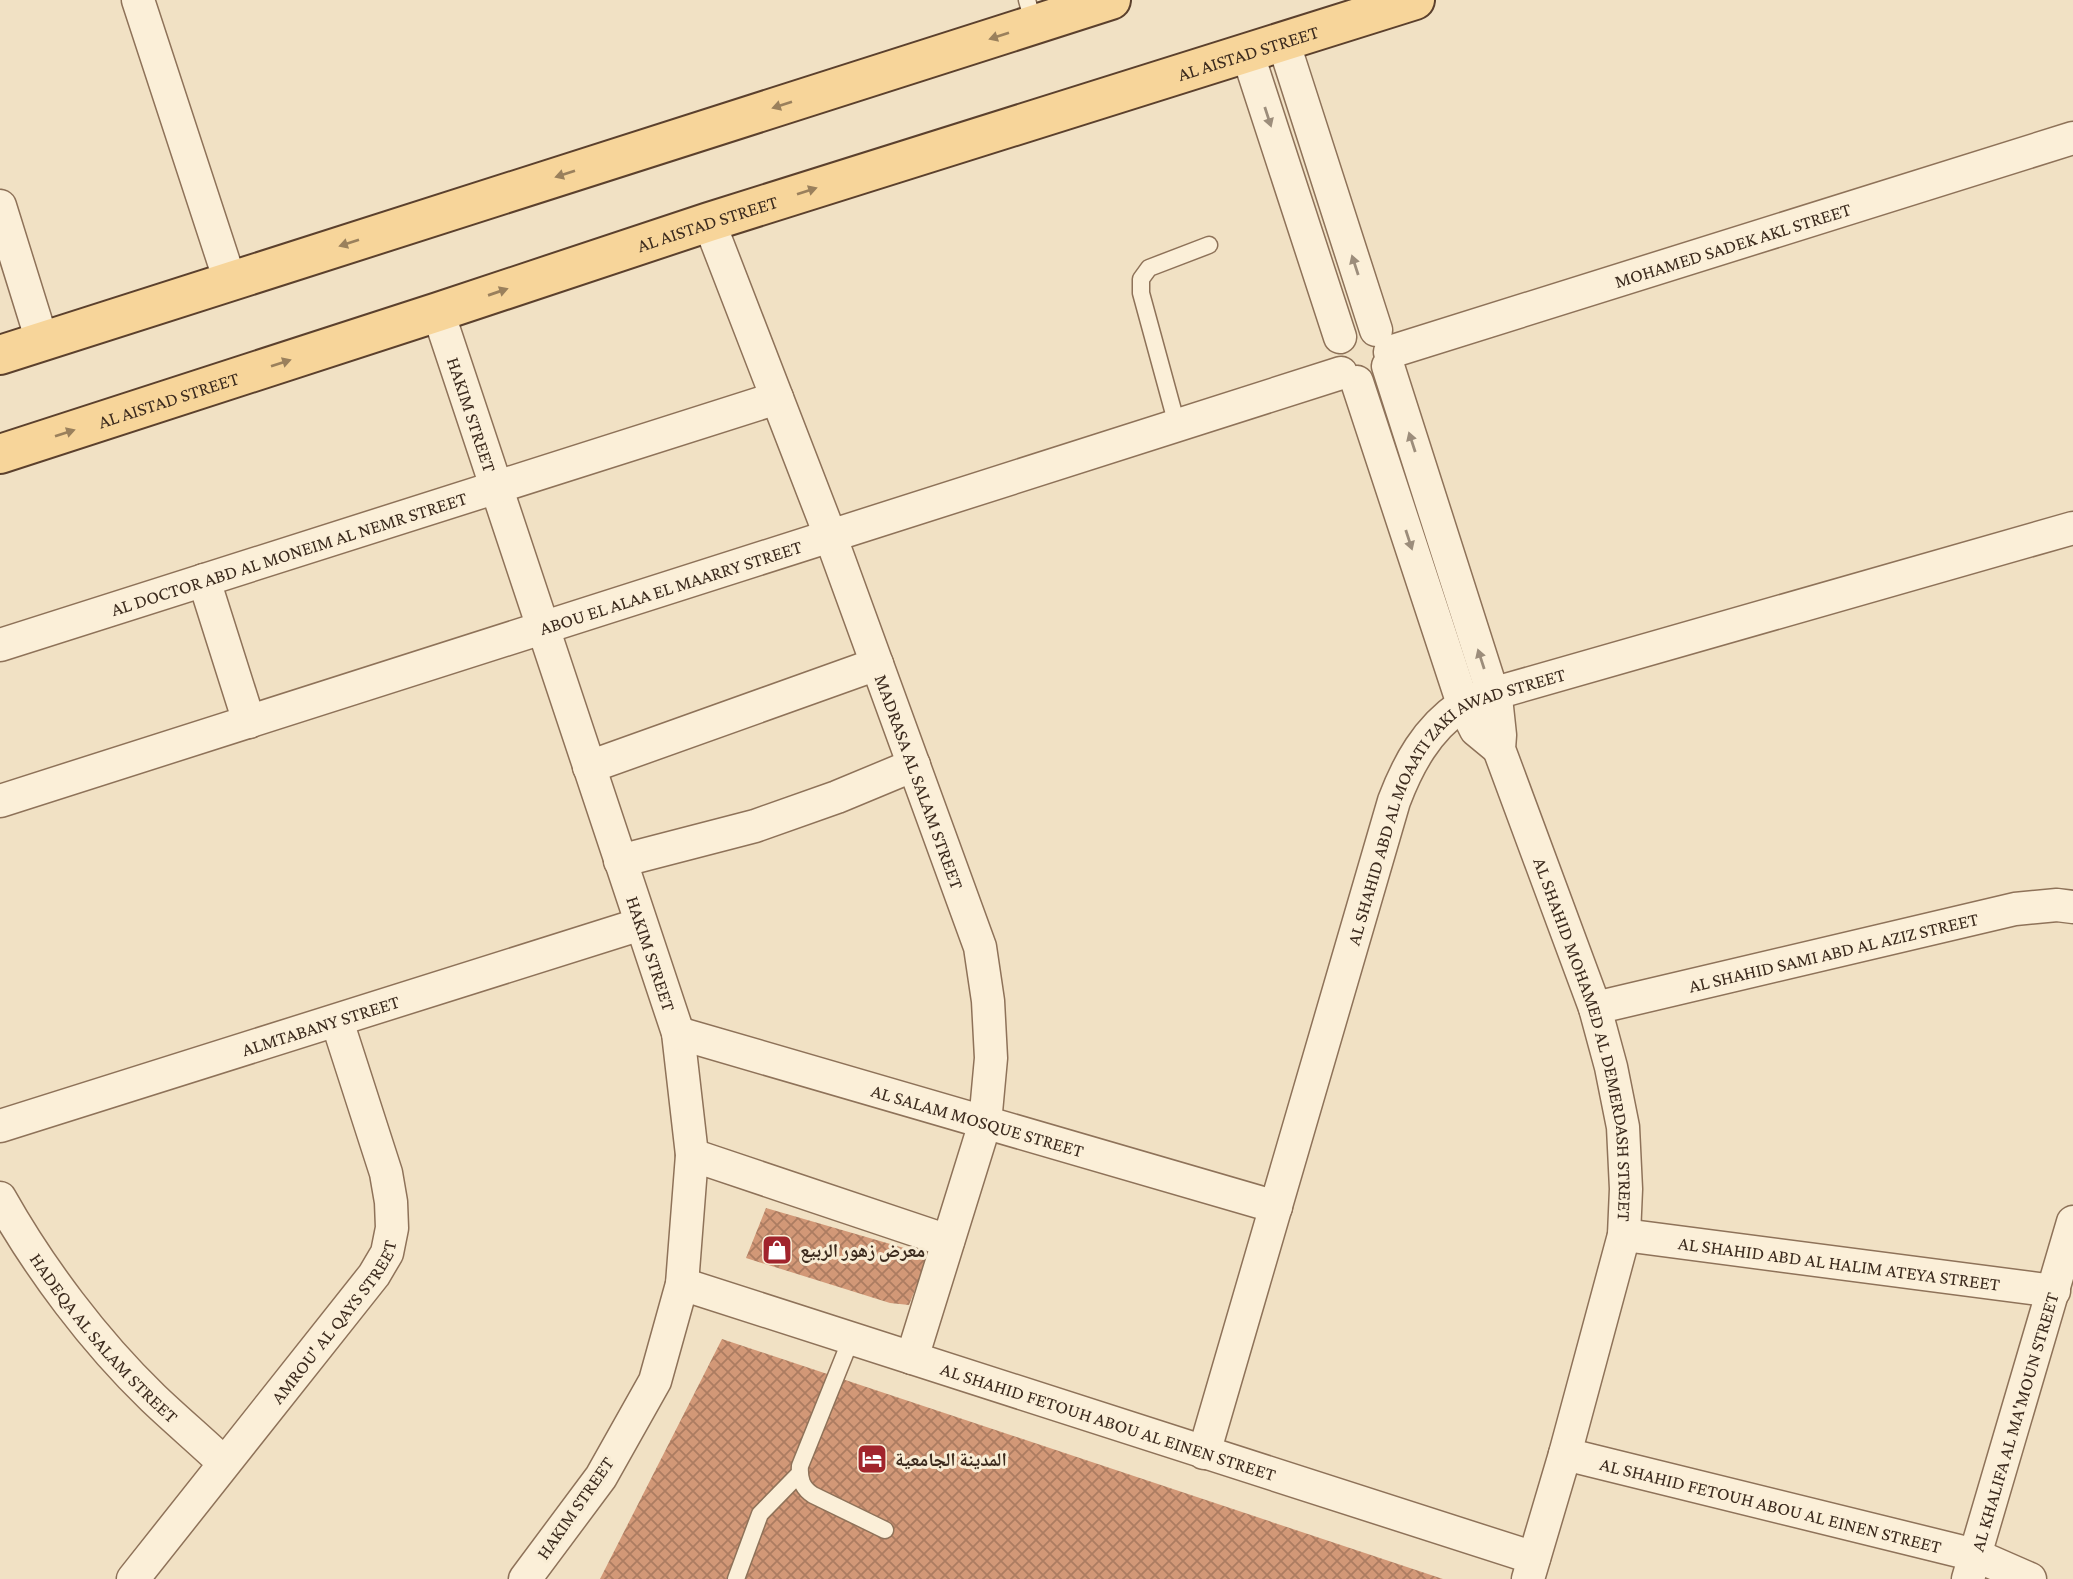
<svg xmlns="http://www.w3.org/2000/svg" width="2073" height="1579" font-family="'Crimson Pro','Noto Naskh Arabic',serif">
	<style>
		.building { fill: url(#building-cross-hatch) }
		.lines { fill: none; stroke-linecap: round; stroke-linejoin: round }
		.service-casing { stroke: #8e7259; stroke-width: 19 }
		.minor-casing { stroke: #8e7259; stroke-width: 35 }
		.primary-casing { stroke: #5b402d; stroke-width: 42 }
		.service { stroke: #fbefd8; stroke-width: 16 }
		.minor { stroke: #fbefd8; stroke-width: 32 }
		.primary { stroke: #f7d59a; stroke-width: 38 }
		.oneway { fill: #9a805c }
		.oneway2 { fill: #9c8d7b }
		.labels { text-anchor: middle; dominant-baseline: central; stroke-width: 6; stroke-linejoin: round; paint-order: stroke }
		.street-label { font-size: 19px; fill: #3c2b1e; stroke: #f8ecd4 }
		.poi-label { font-size: 19px; font-weight: bold; fill: #3c2b1e; stroke: #f8ecd4; text-anchor: start }
	</style>
	<defs>
		<pattern id="building-cross-hatch" width="8" height="8" patternUnits="userSpaceOnUse" patternTransform="scale(1.75)"><rect width="8" height="8" fill="#d29877"/><path d="M0 0l8 8M0 8l8-8" fill="none" stroke="#ac7c61"/></pattern>
	</defs>
	<rect width="100%" height="100%" fill="#f1e1c4"/>
	<path class="building" d="M766 1208 911 1250 930 1252 909 1305 890 1303 746 1258Z
		M722 1339 1443 1579H600Z"/>
	<g class="lines">
		<g class="service-casing">
			<path id="service" d="M1027 0 1034 25
				M1177 425 1141 293V279L1149 268 1209 245
				M851 1339 800 1466C799 1479 802 1488 813 1495L885 1530
				M736 1579 760 1514 799 1474"/>
		</g>
		<g class="minor-casing">
			<g id="minor">
				<path d="M138 0 230 281"/>
				<path d="M1283 41 1376 330"/>
				<path d="M1247 52 1340 337"/>
				<path d="M0 206 42 341"/>
				<path id="s1" d="M709 222 830 535 980 947 988 1001 991 1058 985 1123 912 1358"/>
				<path id="s2" d="M438 312 678 1033 692 1155 682 1284 655 1381 601 1477 525 1579"/>
				<path id="s3" d="M1390 352 2073 138"/>
				<path id="s4" d="M1388 366 1497 707 1500 735 1499 749 1595 1008 1611 1067 1623 1127 1626 1189 1624 1235 1565 1454 1528 1579"/>
				<path d="M1357 382 1463 704 1476 730 1499 749"/>
				<path d="M204 580 249 722"/>
				<path id="s5" d="M0 645 777 398"/>
				<path d="M589 767 877 664"/>
				<path id="s6" d="M0 801 1341 373"/>
				<path d="M620 861 755 826 837 797 914 765"/>
				<path id="s7" d="M1595 1008 2015 909 2057 905 2073 907"/>
				<path id="s8" d="M678 1033 1276 1207"/>
				<path id="s9" d="M0 1126 641 924"/>
				<path d="M692 1155 948 1241"/>
				<path id="s10" d="M0 1198C40 1269 94 1341 153 1398 176 1420 201 1441 224 1463"/>
				<path id="s11" d="M1624 1235 2054 1291"/>
				<path id="s12" d="M682 1284 1534 1558"/>
				<path id="s13" d="M1204 1453 1394 801C1408 764 1427 729 1461 706 1469 700 1482 698 1492 694L2073 528"/>
				<path id="s14" d="M1565 1454 1975 1555 2030 1579"/>
				<path id="s15" d="M133 1579 374 1275 387 1253 392 1228 391 1202 386 1173 337 1021"/>
				<path id="s16" d="M1968 1579 2073 1222"/>
			</g>
		</g>
		<g class="primary-casing">
			<g id="primary">
				<path d="M0 355 1111 0"/>
				<path id="s17" d="M0 454 438 312 709 222 1415 0"/>
			</g>
		</g>
		<use href="#service" class="service"/>
		<use href="#minor" class="minor"/>
		<use href="#primary" class="primary"/>
	</g>
	<defs><path id="oneway-solid" d="M-6-.8H1V-3.2L6.5 0L1 3.2V.8H-6Z" transform="scale(1.75)"/></defs>
	<g class="oneway">
		<use href="#oneway-solid" transform="translate(999 36) rotate(162)"/>
		<use href="#oneway-solid" transform="translate(782 105) rotate(162)"/>
		<use href="#oneway-solid" transform="translate(565 174) rotate(162)"/>
		<use href="#oneway-solid" transform="translate(807 191) rotate(-18)"/>
		<use href="#oneway-solid" transform="translate(349 243) rotate(162)"/>
		<use href="#oneway-solid" transform="translate(498 292) rotate(-19)"/>
		<use href="#oneway-solid" transform="translate(281 363) rotate(-18)"/>
		<use href="#oneway-solid" transform="translate(65 433) rotate(-18)"/>
	</g>
	<g class="oneway2">
		<use href="#oneway-solid" transform="translate(1268 117) rotate(72)"/>
		<use href="#oneway-solid" transform="translate(1355 265) rotate(-108)"/>
		<use href="#oneway-solid" transform="translate(1412 442) rotate(-108)"/>
		<use href="#oneway-solid" transform="translate(1409 540) rotate(72)"/>
		<use href="#oneway-solid" transform="translate(1481 659) rotate(-108)"/>
	</g>
	<defs>
		<g id="shop-square" transform="scale(1.575)"><rect x="-9" y="-9" width="18" height="18" rx="4" fill="#a1242c" stroke="#f8ecd4"/><path d="M-5-2.5h2.3a2.7 3.5 0 0 1 5.4 0H5L5.5 6h-11ZM-1.5-2.5h3a1.5 2.3 0 0 0-3 0Z" fill="#fff"/></g>
		<g id="hotel-square" transform="scale(1.575)"><rect x="-9" y="-9" width="18" height="18" rx="4" fill="#a1242c" stroke="#f8ecd4"/><path d="M-6-4.5h1.5V1H6V5H4.5V3h-9V5H-6ZM-4 0a1.8 1.8 0 1 1 3.6 0ZM.5 0V-2.5h3Q6-2.5 6 0Z" fill="#fff"/></g>
	</defs>
	<g fill-rule="evenodd">
		<use href="#shop-square" x="777" y="1250"/>
		<use href="#hotel-square" x="872" y="1459"/>
	</g>
	<g class="labels">
		<g class="street-label">
			<text stroke="none"><textPath href="#s17" startOffset="1311">AL AISTAD STREET</textPath></text>
			<text stroke="none"><textPath href="#s17" startOffset="744">AL AISTAD STREET</textPath></text>
			<text stroke="none"><textPath href="#s3" startOffset="359">MOHAMED SADEK AKL STREET</textPath></text>
			<text stroke="none"><textPath href="#s17" startOffset="177">AL AISTAD STREET</textPath></text>
			<text stroke="none"><textPath href="#s2" startOffset="108">HAKIM STREET</textPath></text>
			<text stroke="none"><textPath href="#s5" startOffset="303">AL DOCTOR ABD AL MONEIM AL NEMR STREET</textPath></text>
			<text stroke="none"><textPath href="#s6" startOffset="704">ABOU EL ALAA EL MAARRY STREET</textPath></text>
			<text stroke="none"><textPath href="#s1" startOffset="598">MADRASA AL SALAM STREET</textPath></text>
			<text stroke="none"><textPath href="#s13" startOffset="718">AL SHAHID ABD AL MOAATI ZAKI AWAD STREET</textPath></text>
			<text stroke="none"><textPath href="#s7" startOffset="245">AL SHAHID SAMI ABD AL AZIZ STREET</textPath></text>
			<text stroke="none"><textPath href="#s2" startOffset="676">HAKIM STREET</textPath></text>
			<text stroke="none"><textPath href="#s9" startOffset="336">ALMTABANY STREET</textPath></text>
			<text stroke="none"><textPath href="#s4" startOffset="705">AL SHAHID MOHAMED AL DEMERDASH STREET</textPath></text>
			<text stroke="none"><textPath href="#s8" startOffset="312">AL SALAM MOSQUE STREET</textPath></text>
			<text stroke="none"><textPath href="#s11" startOffset="217">AL SHAHID ABD AL HALIM ATEYA STREET</textPath></text>
			<text stroke="none"><textPath href="#s15" startOffset="327">AMROU' AL QAYS STREET</textPath></text>
			<text stroke="none"><textPath href="#s10" startOffset="175">HADEQA AL SALAM STREET</textPath></text>
			<text stroke="none"><textPath href="#s12" startOffset="448">AL SHAHID FETOUH ABOU AL EINEN STREET</textPath></text>
			<text stroke="none"><textPath href="#s16" startOffset="164">AL KHALIFA AL MA'MOUN STREET</textPath></text>
			<text stroke="none"><textPath href="#s14" startOffset="212">AL SHAHID FETOUH ABOU AL EINEN STREET</textPath></text>
			<text transform="translate(575 1508) rotate(-55)">HAKIM STREET</text>
		</g>
		<g class="poi-label">
			<text x="800" y="1250">معرض زهور الربيع</text>
			<text x="895" y="1459">المدينة الجامعية</text>
		</g>
	</g>
</svg>
